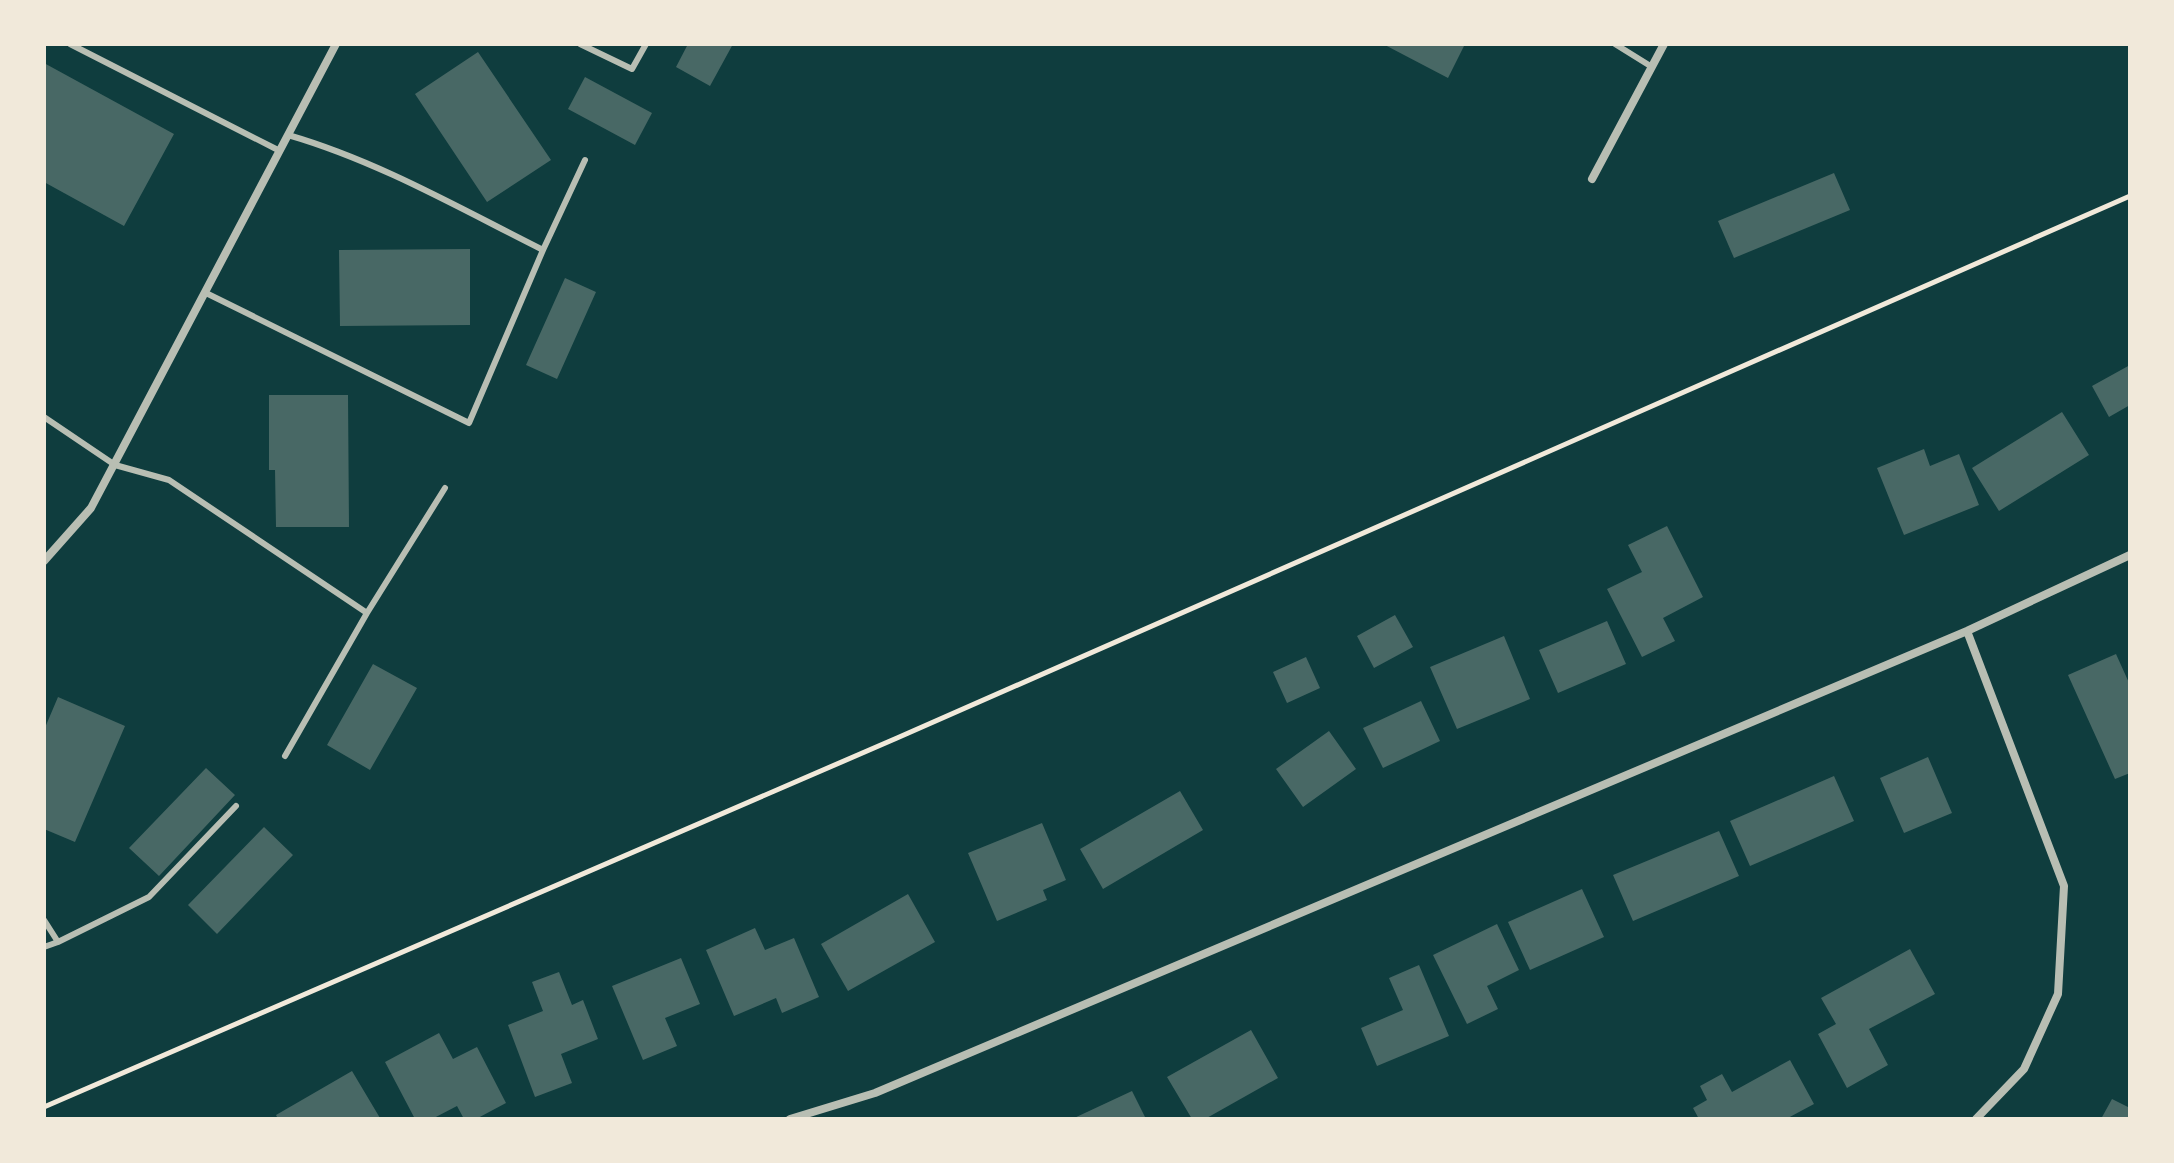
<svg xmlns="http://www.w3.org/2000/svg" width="2174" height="1163" font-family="'Libre Baskerville',serif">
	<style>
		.building { fill: #486865 }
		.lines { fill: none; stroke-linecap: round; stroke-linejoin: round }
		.path { stroke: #f1e9da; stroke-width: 5 }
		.service { stroke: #b8beb3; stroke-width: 6 }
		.minor { stroke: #b8beb3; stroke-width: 8 }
	</style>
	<rect width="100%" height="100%" fill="#0f3d3e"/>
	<path class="building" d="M688 44H733L710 86 676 67Z
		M1383 44H1465L1448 78Z
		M478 52 551 160 487 202 415 94Z
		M44 63 174 134 124 226 44 182Z
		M585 77 652 113 635 145 568 109Z
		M1834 173 1850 210 1734 258 1718 221Z
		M470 249V325L340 326 339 250Z
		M565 278 596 292 557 379 526 365Z
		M2130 365V405L2109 417 2092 386Z
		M269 395H348L349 527H276L275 470H269Z
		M2062 412 2089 455 1999 511 1972 468Z
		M1924 449 1930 466 1959 454 1979 505 1904 535 1877 468Z
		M1667 526 1703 597 1663 618 1675 641 1642 657 1607 589 1642 572 1628 545Z
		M1395 615 1413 647 1374 668 1357 636Z
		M1607 621 1626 664 1558 693 1539 650Z
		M1504 636 1530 699 1457 729 1430 667Z
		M2116 654 2130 685V773L2115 779 2068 675Z
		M1306 657 1320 688 1287 703 1273 672Z
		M373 664 417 688 370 770 327 745Z
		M58 697 125 726 75 842 44 829V730Z
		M1421 701 1440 741 1383 768 1363 728Z
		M1329 731 1356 769 1303 807 1276 769Z
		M1928 757 1952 813 1904 833 1880 778Z
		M206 768 235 795 159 876 129 848Z
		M1834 776 1854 821 1750 866 1730 821Z
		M1180 791 1203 830 1103 889 1080 849Z
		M1042 823 1066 880 1043 890 1047 900 997 921 968 853Z
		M264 827 293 855 217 934 188 905Z
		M1719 831 1739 876 1633 921 1613 875Z
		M1582 889 1604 937 1530 970 1508 922Z
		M908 894 935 942 848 991 821 944Z
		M1497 924 1519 970 1487 986 1498 1009 1467 1024 1433 955Z
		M755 928 765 950 794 938 819 997 782 1013 776 998 734 1016 706 950Z
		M1910 949 1935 994 1869 1029 1888 1065 1847 1088 1818 1034 1836 1024 1821 998Z
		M681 958 700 1004 665 1018 677 1046 643 1060 612 986Z
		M1419 965 1449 1036 1377 1066 1361 1028 1403 1010 1389 978Z
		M559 972 572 1005 583 1000 598 1039 561 1054 572 1083 535 1097 508 1025 543 1011 532 982Z
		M1251 1030 1278 1078 1205 1119H1192L1167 1077Z
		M439 1033 453 1059 477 1047 506 1103 476 1119H464L457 1106 432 1119H415L385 1062Z
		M1790 1060 1814 1104 1786 1119H1699L1693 1108 1707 1100 1700 1086 1722 1074 1732 1092Z
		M352 1071 380 1118 278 1119 276 1115Z
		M1132 1091 1146 1119H1072Z
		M2112 1099 2130 1108V1119H2101Z"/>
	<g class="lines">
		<path class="path" d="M44 1107 897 738 2130 196"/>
		<path class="service" d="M70 44 280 151
			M580 44 632 69 646 44
			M1615 44 1652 67
			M288 135C378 161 461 209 543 250L585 160
			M206 293 469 423 543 250
			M44 417 115 465 169 480 367 613 445 488
			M285 756 367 613
			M44 920 58 942 44 947
			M58 942 149 897 236 806"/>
		<path class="minor" d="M1592 179 1664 44
			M44 561 91 508 336 44
			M1967 631 2064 886 2058 994 2024 1069 1976 1119
			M790 1119 875 1093 1967 631 2130 555"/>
	</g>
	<rect width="2174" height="1163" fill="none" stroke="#f1e9da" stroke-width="92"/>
</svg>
